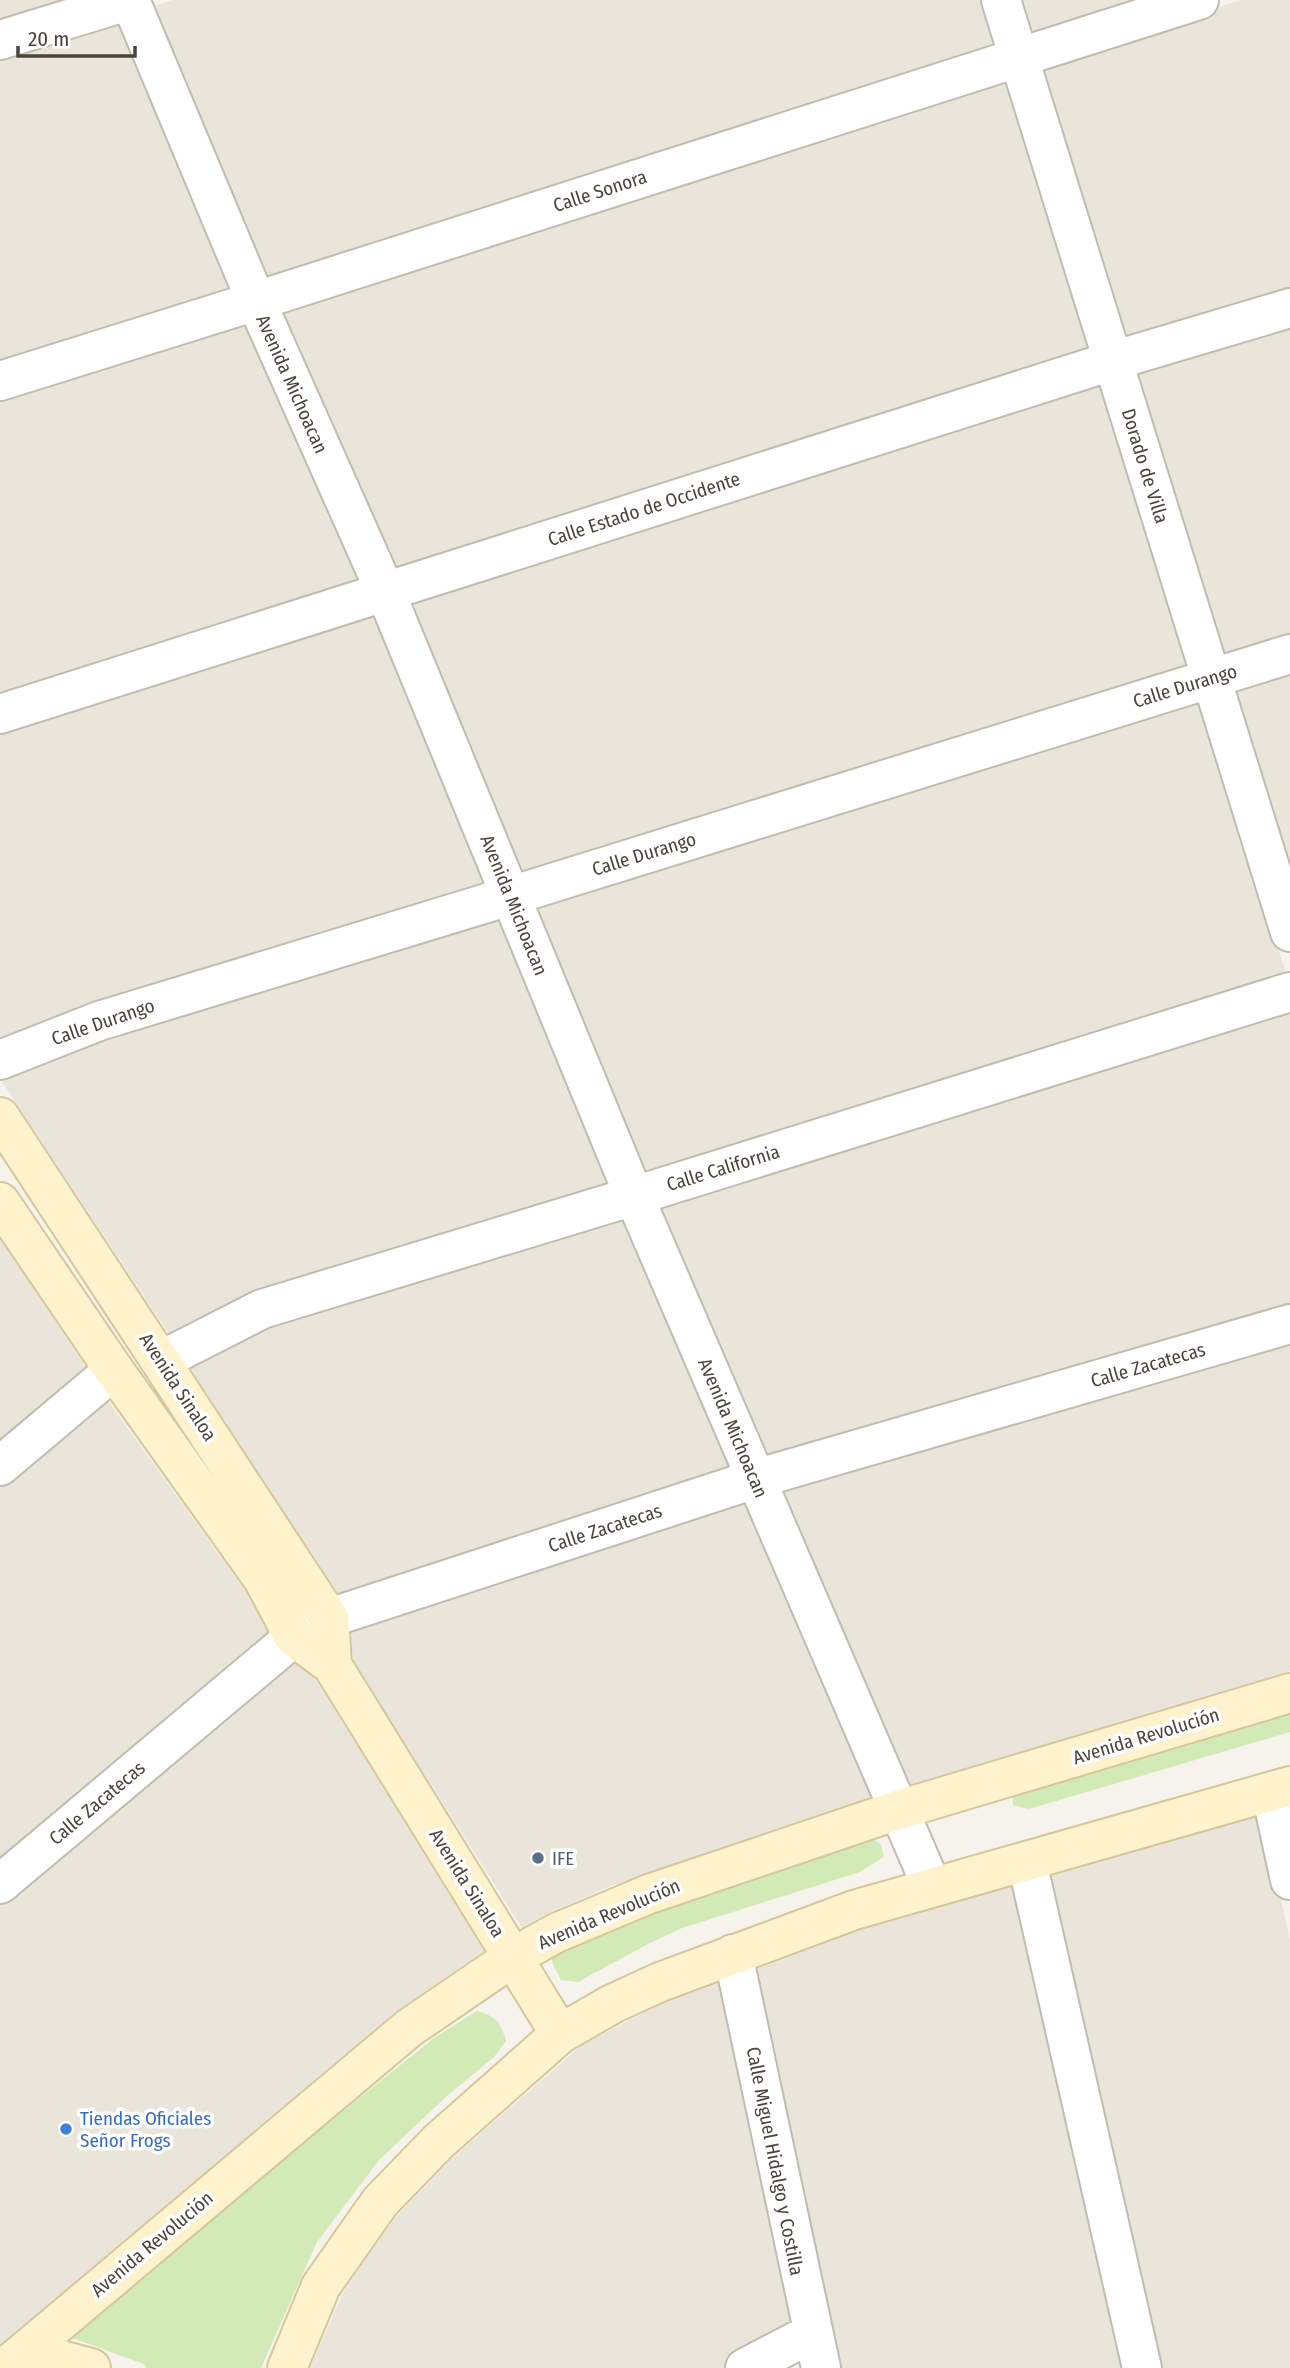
<svg xmlns="http://www.w3.org/2000/svg" width="1290" height="2368" font-family="'Fira Sans Condensed',sans-serif">
	<style>
		.residential { fill: #eae5da }
		.green { fill: #d2eab5 }
		.lines { fill: none; stroke-linecap: round; stroke-linejoin: round }
		.street-casing { stroke: #c2bbae; stroke-width: 42 }
		.secondary-casing { stroke: #d6c79b; stroke-width: 42 }
		.street { stroke: #fff; stroke-width: 38 }
		.secondary { stroke: #fff3cd; stroke-width: 38 }
		.service-dot { fill: #5c6f8a; stroke: #fff; stroke-width: 2.5 }
		.shop-dot { fill: #3f7fe0; stroke: #fff; stroke-width: 2.5 }
		.labels { text-anchor: middle; dominant-baseline: central; stroke-width: 7; stroke-linejoin: round; paint-order: stroke }
		.street-label { font-size: 19px; fill: #4b4439; stroke: #fff }
		.service-label { font-size: 19px; fill: #4e5e75; stroke: #fff; text-anchor: start }
		.shop-label { font-size: 19px; fill: #366cbe; stroke: #fff; text-anchor: start }
	</style>
	<rect width="100%" height="100%" fill="#f6f3ec"/>
	<path class="residential" d="M0 0H83L0 25Z
		M173 0H987L1001 48 262 284 148 8Z
		M1015 0H1151L1027 39Z
		M1241 0H1290V295L1120 345 1034 65Z
		M123 16 237 292 0 366V53Z
		M1010 72 1095 353 392 575 274 308Z
		M246 318 366 582 0 701V394Z
		M1290 321V640L1218 662 1126 370Z
		M1103 378 1192 671 518 878 402 599Z
		M377 607 490 888 0 1045V727Z
		M1290 667V888L1226 686Z
		M1200 694 1288 980 641 1177 528 904Z
		M502 911 614 1188 173 1340 0 1079V1074L101 1033Z
		M1290 1006V1311L762 1460 652 1204Z
		M624 1213 737 1472 342 1599 186 1362 262 1322Z
		M0 1239 90 1373 0 1449Z
		M1290 1337V1671L902 1787 771 1488Z
		M104 1395 245 1591 272 1640 0 1868V1484Z
		M748 1495 877 1796 608 1887 540 1917 522 1928 353 1661 350 1624Z
		M289 1658 316 1679 484 1951 395 2012 0 2345V1901Z
		M1263 1815 1290 1941V2368H1156L1041 1876Z
		M1015 1883 1127 2368H831L750 1970 856 1931Z
		M725 1978 795 2325 741 2355 724 2368H310L342 2295 366 2258 395 2218 450 2160 583 2044 677 1996Z"/>
	<path class="green" d="M1290 1708V1732L1029 1809 1013 1805 1012 1793Z
		M873 1839 881 1845 884 1857 860 1872 682 1928 648 1944 578 1982 561 1980 554 1967 551 1956 633 1911 851 1843Z
		M477 2011C495 2016 501 2022 506 2041L494 2057 448 2095 379 2160 317 2242 261 2368H146L144 2364 64 2335 434 2038Z"/>
	<g class="lines">
		<g class="street-casing">
			<path id="street" d="M130 0 256 301 385 591 634 1196 932 1887
				M1001 0 1290 932
				M0 40 131 0
				M0 381 256 301 1199 0
				M0 714 1112 361 1290 308
				M0 1060 99 1021 510 896 1290 654
				M162 1360 262 1309 634 1196 1290 992
				M0 1466 114 1370
				M1271 1792 1290 1880
				M1027 1862 1142 2368
				M0 1884 294 1637 329 1618 755 1479 1290 1324
				M733 1954 821 2368
				M745 2368 810 2334"/>
		</g>
		<g class="secondary-casing">
			<path id="secondary" d="M0 1117 329 1618 332 1665
				M0 1202 114 1370 263 1579 294 1637 332 1665 560 2034
				M11 2363 50 2357 91 2368
				M5 2368 409 2028 513 1957 556 1933 649 1894 898 1810 1290 1693
				M287 2368 321 2286 380 2202 438 2142 560 2034 612 2004 660 1982 854 1910 1290 1786"/>
		</g>
		<use href="#street" class="street"/>
		<use href="#secondary" class="secondary"/>
	</g>
	<circle class="service-dot" cx="538" cy="1858" r="7"/>
	<circle class="shop-dot" cx="66" cy="2129" r="7"/>
	<g class="labels">
		<g class="street-label">
			<text transform="translate(600 191) rotate(-18)">Calle Sonora</text>
			<text transform="translate(292 384) rotate(66)">Avenida Michoacan</text>
			<text transform="translate(1145 466) rotate(73)">Dorado de Villa</text>
			<text transform="translate(644 509) rotate(-18)">Calle Estado de Occidente</text>
			<text transform="translate(1185 686) rotate(-17)">Calle Durango</text>
			<text transform="translate(644 854) rotate(-17)">Calle Durango</text>
			<text transform="translate(514 905) rotate(68)">Avenida Michoacan</text>
			<text transform="translate(103 1022) rotate(-19)">Calle Durango</text>
			<text transform="translate(723 1168) rotate(-17)">Calle California</text>
			<text transform="translate(1148 1365) rotate(-16)">Calle Zacatecas</text>
			<text transform="translate(178 1387) rotate(57)">Avenida Sinaloa</text>
			<text transform="translate(733 1428) rotate(67)">Avenida Michoacan</text>
			<text transform="translate(605 1528) rotate(-18)">Calle Zacatecas</text>
			<text transform="translate(1146 1736) rotate(-17)">Avenida Revolución</text>
			<text transform="translate(97 1803) rotate(-40)">Calle Zacatecas</text>
			<text transform="translate(467 1883) rotate(58)">Avenida Sinaloa</text>
			<text transform="translate(609 1914) rotate(-23)">Avenida Revolución</text>
			<text transform="translate(775 2161) rotate(79)">Calle Miguel Hidalgo y Costilla</text>
			<text transform="translate(152 2244) rotate(-40)">Avenida Revolución</text>
		</g>
		<g class="service-label">
			<text x="552" y="1858">IFE</text>
		</g>
		<g class="shop-label">
			<text x="80" y="2118">Tiendas Oficiales<tspan x="80" dy="22">Señor Frogs</tspan></text>
		</g>
	</g>
	<path d="M18 46v10h117v-10" fill="none" stroke="#4b4439" stroke-width="3.5"/>
	<text x="28" y="46" font-size="21" fill="#4b4439" stroke="#ffffff" stroke-width="5" paint-order="stroke">20 m</text>
</svg>
